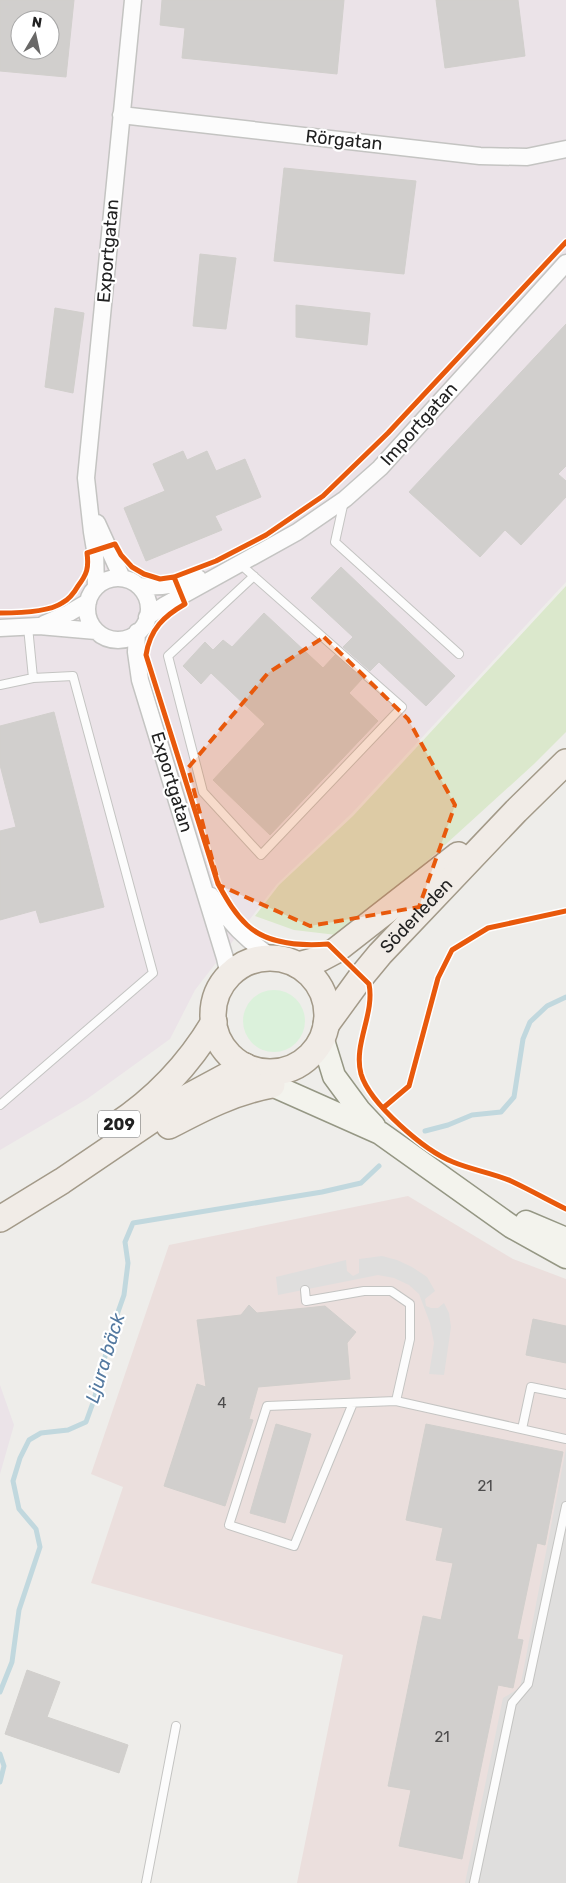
<svg xmlns="http://www.w3.org/2000/svg" width="566" height="1883" font-family="Rubik,sans-serif">
	<style>
		.commercial { fill: #ebdfdd }
		.industrial { fill: #ebe3e8; fill-rule: evenodd }
		.grass { fill: #dbe8cc }
		.park { fill: #dbf1db }
		.parking { fill: #dfdedd }
		.lines { fill: none; stroke-linecap: round; stroke-linejoin: round }
		.stream { stroke: #c1d8de; stroke-width: 5 }
		.building { fill: #d1cfcd; stroke: #d1cfcc; fill-rule: evenodd }
		.service-casing { stroke: #c4c4c2; stroke-width: 10 }
		.minor-casing { stroke: #c4c4c2; stroke-width: 19 }
		.secondary-casing { stroke: #959784; stroke-width: 25 }
		.primary-casing { stroke: #a39a89; stroke-width: 28 }
		.service { stroke: #fcfcfc; stroke-width: 8 }
		.minor { stroke: #fcfcfc; stroke-width: 16 }
		.secondary { stroke: #f3f3ed; stroke-width: 22 }
		.primary { stroke: #f1ece7; stroke-width: 25 }
		.cycleway-casing { stroke: #fff; stroke-width: 8 }
		.cycleway { stroke: #e8590c; stroke-width: 5 }
		.marked { fill: #e8590c; fill-opacity: 0.2; stroke: #e8590c; stroke-width: 4; stroke-dasharray: 10 6; stroke-linejoin: round }
		.labels { text-anchor: middle; dominant-baseline: central; stroke-width: 4.5; stroke-linejoin: round; paint-order: stroke }
		.number-label { font-size: 15px; fill: #4d4c4c }
		.shield { fill: #fff; stroke: #646464; stroke-width: 1 }
		.shield-label { font-size: 16px; font-weight: bold; fill: #212121 }
		.street-label { font-size: 18px; fill: #212121; stroke: #fff }
		.water-label { font-size: 19px; font-style: italic; fill: #5379a0; stroke: #fff }
	</style>
	<rect width="100%" height="100%" fill="#eeedea"/>
	<path class="commercial" d="M408 1196 513 1259 566 1279V1883H297L343 1655 91 1583 123 1487 91 1474 169 1245Z"/>
	<path class="industrial" d="M0 0H566V582L352 813 277 884 195 990 170 1039 87 1099 0 1150ZM20 20H50V50H20Z
		M0 1385 14 1425 0 1474Z"/>
	<path class="grass" d="M566 586V732L534 764 345 936 294 930 255 916 279 885 353 816Z"/>
	<path class="park" d="M243 1021a31 31 0 1 1 62 0a31 31 0 1 1-62 0Z"/>
	<path class="parking" d="M382 1256 397 1260 412 1267 427 1277 435 1291 425 1299 426 1306 431 1308H438L444 1303 449 1313 451 1327 444 1375 429 1374 434 1343 430 1323 419 1294 409 1285 394 1278 378 1275 278 1295 276 1277 346 1260 347 1271 353 1276 359 1273V1259Z
		M566 1448V1883H465L503 1698 520 1688Z"/>
	<g class="lines">
		<path class="stream" d="M425 1131 448 1125 472 1115 501 1112 514 1097 523 1039 530 1022 547 1006 566 997
			M0 1692 12 1662 19 1610 40 1547 36 1529 19 1509 13 1481 20 1458 29 1440 41 1433 68 1430 86 1422 94 1400 112 1329 124 1295 128 1263 125 1242 133 1223 322 1192 361 1183 379 1166
			M0 1754 4 1766 0 1782"/>
	</g>
	<path class="building" d="M0 0H74L66 77 0 71ZM20 20H50V50H20Z
		M162 0H344L337 74 182 58 185 28 160 25Z
		M436 0H518L525 56 445 68Z
		M284 168 416 181 404 274 274 261Z
		M200 254 236 258 226 329 193 326Z
		M296 305 370 313 367 345 296 337Z
		M55 308 84 313 73 393 45 387Z
		M566 324V466L558 474 566 481V497L521 545 505 530 480 557 409 492Z
		M183 451 187 460 207 451 216 471 245 459 261 497 215 516 222 530 146 561 124 508 165 491 153 464Z
		M341 567 455 676 426 706 379 662 370 671 343 647 353 637 311 598Z
		M264 613 323 668 335 655 362 679 349 693 378 721 270 835 213 780 265 724 211 673 201 684 183 666 205 642 213 650 223 640 232 647Z
		M54 712 104 907 40 923 36 910 0 920V831L16 827 0 765V726Z
		M249 1305 257 1313 325 1306 356 1332 347 1343 350 1379 258 1387 249 1419 253 1420 225 1506 164 1486 197 1384 206 1387 197 1320 241 1315Z
		M533 1319 566 1326V1363L526 1355Z
		M276 1424 311 1434 285 1523 250 1513Z
		M426 1424 563 1452 545 1545 537 1543 517 1639 523 1640 513 1688 498 1685 462 1859 399 1846 411 1790 388 1786 423 1616 441 1620 453 1563 436 1560 443 1528 406 1520Z
		M27 1670 60 1682 47 1717 128 1745 119 1773 5 1734Z"/>
	<g class="lines">
		<g class="service-casing">
			<path id="service" d="M344 501 335 542 459 654
				M240 564 402 707 261 855 203 792 168 656 254 576
				M0 685 33 678
				M0 1105 153 973 73 676 33 678 28 627
				M305 1290 306 1301 364 1291H391L410 1304V1339L396 1401 566 1439
				M353 1403 294 1546 229 1525 267 1406 396 1401
				M522 1429 531 1387 566 1394
				M146 1883 176 1726
				M474 1883 512 1703 528 1684 566 1506"/>
		</g>
		<g class="minor-casing">
			<path id="minor" d="M121 115 480 156 527 157 566 149
				M97 523 122 578
				M87 609a31 31 0 1 1 62 0a31 31 0 1 1-62 0Z
				M139 586C160 588 178 585 198 578
				M96 587 95 550 92 532 86 478 133 0
				M147 617 165 605 297 532 345 499 380 468 566 263
				M44 624 69 613 88 602
				M0 628 39 626 96 631
				M137 632 136 652 140 680 225 958 227 967V977
				M211 896C230 923 246 940 273 958"/>
		</g>
		<g class="secondary-casing">
			<path id="secondary" d="M322 1037 334 1076 359 1110 374 1126
				M251 1068 262 1079 272 1085 380 1133 512 1227 566 1257
				M526 1222 566 1239"/>
		</g>
		<g class="primary-casing">
			<g id="primary">
				<circle cx="270" cy="1015" r="57"/>
				<path d="M298 965 320 959 335 951 458 855"/>
				<path id="s1" d="M326 1025 361 977 380 954 516 811 566 762"/>
				<path d="M115 1126C156 1099 189 1064 214 1022"/>
				<path d="M169 1126C203 1108 234 1092 272 1085"/>
				<path d="M0 1219 62 1181 180 1101 245 1066"/>
			</g>
		</g>
		<use href="#service" class="service"/>
		<use href="#minor" class="minor"/>
		<use href="#secondary" class="secondary"/>
		<use href="#primary" class="primary"/>
		<g class="cycleway-casing">
			<path id="cycleway" d="M174 577 185 604C164 616 150 629 146 655L218 884C226 898 234 913 247 925 267 944 301 946 328 944L369 984C375 1014 353 1044 361 1074 370 1104 425 1151 453 1162 472 1170 493 1173 511 1181 530 1190 548 1200 566 1209
				M0 613C16 613 49 612 62 603 70 599 74 593 78 586 87 574 89 568 87 553L115 544 121 555 132 567 144 574 160 579 174 577 216 561 266 535 323 496 388 433 566 242
				M383 1108 409 1086 438 978 452 950 488 928 566 911"/>
		</g>
		<use href="#cycleway" class="cycleway"/>
	</g>
	<path class="marked" d="M324 637 408 719 455 805 419 907 310 926 219 885 188 768 268 673Z"/>
	<g class="labels">
		<g class="number-label">
			<text x="222" y="1403">4</text>
			<text x="485" y="1486">21</text>
			<text x="442" y="1737">21</text>
		</g>
		<rect class="shield" x="98" y="1110.5" width="42" height="27" rx="4"/>
		<g class="shield-label">
			<text x="119" y="1124">209</text>
		</g>
		<g class="street-label">
			<text transform="translate(344 140) rotate(6)">Rörgatan</text>
			<text transform="translate(108 251) rotate(-85)">Exportgatan</text>
			<text transform="translate(419 424) rotate(-48)">Importgatan</text>
			<text transform="translate(172 782) rotate(73)">Exportgatan</text>
			<text stroke="none"><textPath href="#s1" startOffset="142">Söderleden</textPath></text>
		</g>
		<g class="water-label">
			<text transform="translate(105 1358) rotate(-73)">Ljura bäck</text>
		</g>
	</g>
	<g transform="translate(35 35) rotate(9)"><circle r="24" fill="#ffffff" stroke="#a6a6a6"/>
	<path d="M0-4L9 19L0 12L-9 19Z" fill="#696867"/>
	<text y="-8" font-size="14" font-weight="bold" text-anchor="middle" fill="#212121">N</text>
	</g>
</svg>
